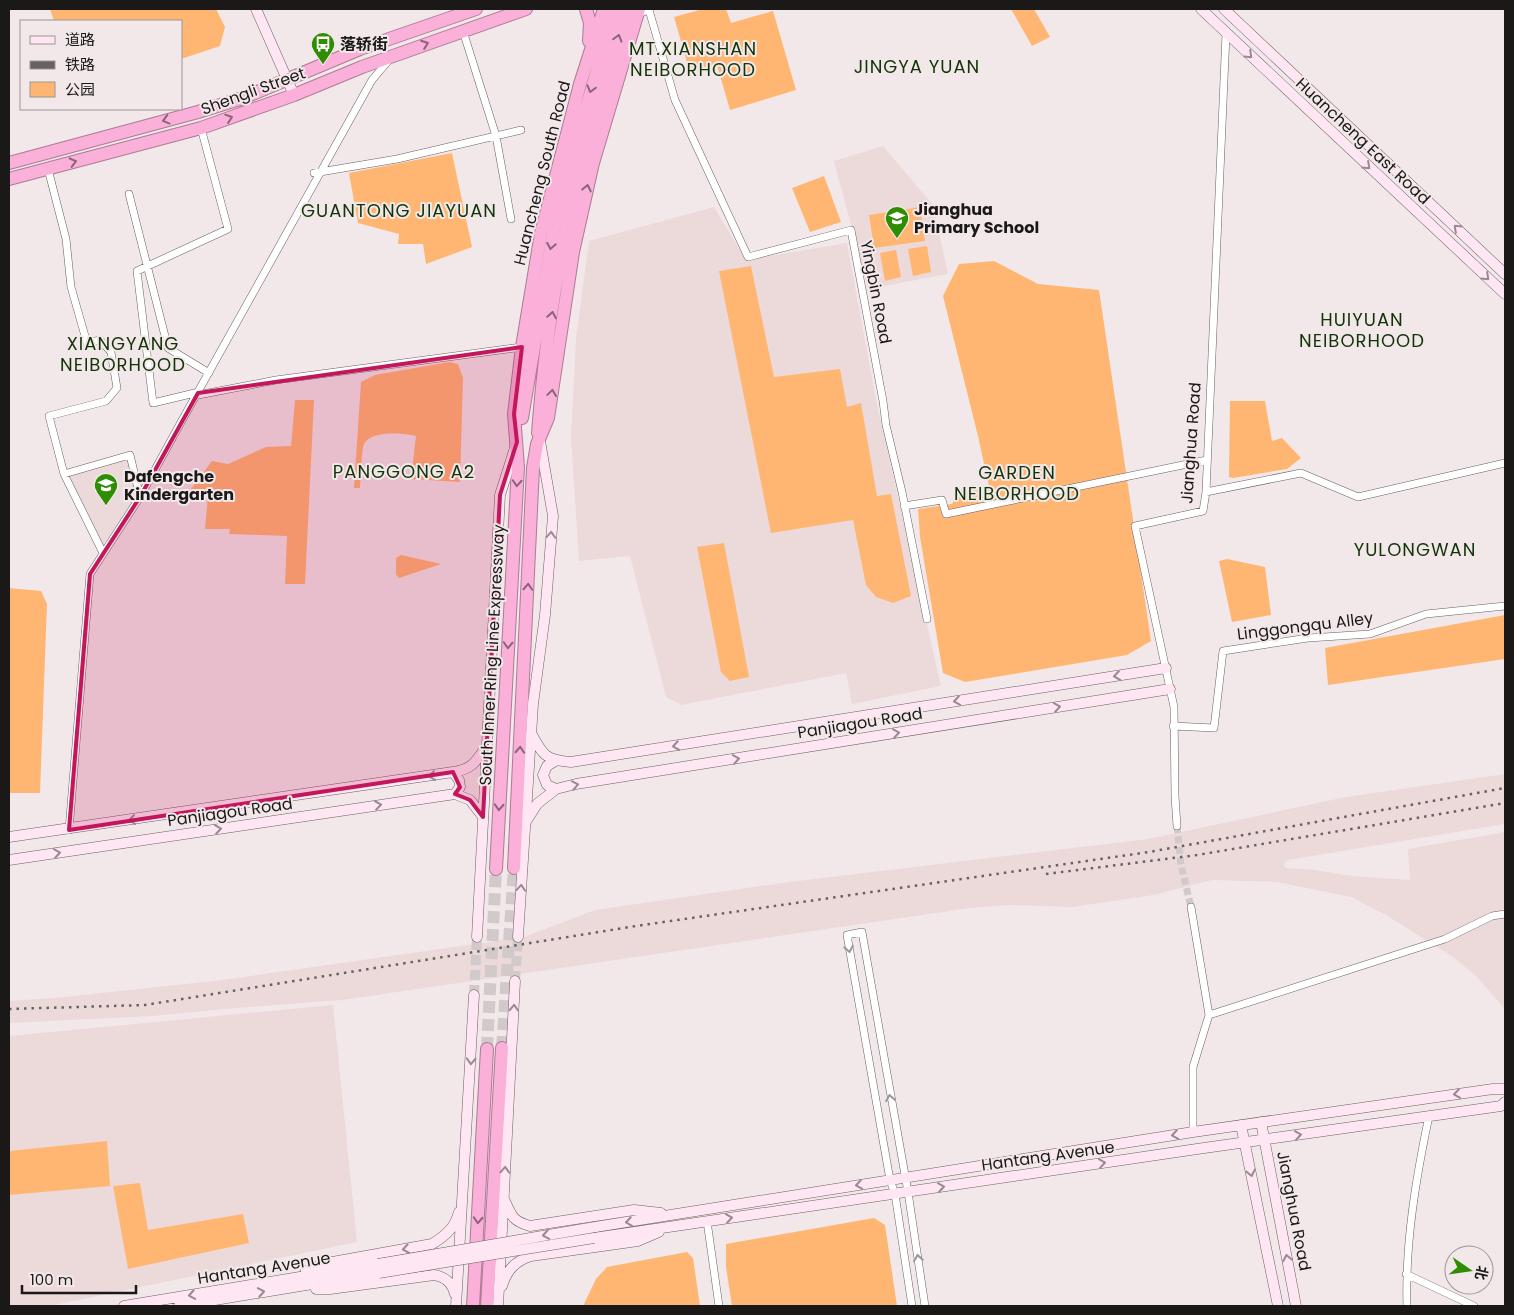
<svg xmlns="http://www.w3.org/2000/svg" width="1514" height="1315" font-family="Poppins,'Noto Sans SC',sans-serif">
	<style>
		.built { fill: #ecdadb }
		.green { fill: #ffb672 }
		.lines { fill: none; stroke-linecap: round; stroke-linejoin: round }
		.street-tunnel { stroke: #d2c9ca; stroke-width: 7; stroke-dasharray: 7 3.5; stroke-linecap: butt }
		.secondary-tunnel { stroke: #d2c9ca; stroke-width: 10; stroke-dasharray: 10 5; stroke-linecap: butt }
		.highway-tunnel { stroke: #d2c9ca; stroke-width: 12; stroke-dasharray: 12 6; stroke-linecap: butt }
		.street-casing { stroke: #686061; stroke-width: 8 }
		.secondary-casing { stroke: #686061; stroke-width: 11 }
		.highway-casing { stroke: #ac7b95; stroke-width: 14 }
		.street { stroke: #fff; stroke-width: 7 }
		.secondary { stroke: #fee7f3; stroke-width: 10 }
		.highway { stroke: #fab0d8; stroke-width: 12 }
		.rail { stroke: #676162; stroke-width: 2.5; stroke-dasharray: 2.5 5; stroke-linecap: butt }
		.secondary-bridge-casing { stroke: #686061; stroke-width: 11; stroke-linecap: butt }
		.secondary-bridge { stroke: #fee7f3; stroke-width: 10 }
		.oneway { stroke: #8a6478 }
		.oneway2 { stroke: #988a90 }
		.oneway3 { stroke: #989797 }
		.marked { fill: #c2185b; fill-opacity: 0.2; stroke: #c2185b; stroke-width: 4; stroke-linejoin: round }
		.labels { text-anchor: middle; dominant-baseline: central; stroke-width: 4; stroke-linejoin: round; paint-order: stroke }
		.poi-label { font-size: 16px; font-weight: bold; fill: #1b1818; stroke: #f2e8e9; text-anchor: start }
		.street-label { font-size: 16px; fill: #1b1818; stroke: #f2e8e9 }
		.neighbourhood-label { font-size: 18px; letter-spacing: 1px; fill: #123408; stroke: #f2e8e9 }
	</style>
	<rect width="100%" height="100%" fill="#f2e8e9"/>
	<path class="built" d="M883 146 933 205 948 274 868 289 834 161Z
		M714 207 746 260 847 243 876 400 941 686 852 704 846 673 681 705 666 697 630 556 579 561 571 438 576 338 589 241Z
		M128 459 137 497 102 546 86 515 69 476Z
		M1505 774V824L1288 860 1284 863V866L1287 868 1315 870 1351 876 1410 880 1408 849 1505 832V1009L1476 976 1453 957 1386 915 1351 897 1277 882 1212 880 1154 895 1072 907 1009 905 970 908 342 1000 225 1009 153 1016 9 1023V1001L54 998 223 980 524 937 595 910 789 882 1148 839 1346 797Z
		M333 1005 357 1242 50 1306H9V1036Z"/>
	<path class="green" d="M50 9H216L225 27 220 46 181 59V21H54Z
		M703 9H726L731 23 773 11 796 90 730 110 717 65 690 73 674 17Z
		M1011 9H1034L1050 37 1032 46Z
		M452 153 472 247 426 264 423 244H398L399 234 358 223 349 173Z
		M824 176 841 222 810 232 792 188Z
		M920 207 925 241 874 248 869 215Z
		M927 246 931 272 913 276 908 249Z
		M896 250 901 277 885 281 880 253Z
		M994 261 1038 284 1099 290 1151 641 1127 655 965 682 943 673 920 537 918 509 952 504 958 494 989 487 978 436 943 296 959 264Z
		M751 266 774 377 840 369 847 407 861 403 877 496 891 494 911 596 893 603 876 597 866 585 853 520 771 533 719 271Z
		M449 362 458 364 463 378 460 482 411 479 416 436C404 433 371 430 364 444 361 452 361 478 360 488H354L361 382 375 375Z
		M295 400H314L305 584H285L287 536 229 534 230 529H205L208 495 188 493 212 461 228 464 266 447 291 446Z
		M1230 401H1265L1272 441 1282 438 1301 458 1287 469 1233 478 1229 477Z
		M724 543 749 677 730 681 721 672 697 547Z
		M401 555 441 564 399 578 396 574V558Z
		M1227 559 1265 567 1271 615 1232 622 1219 561Z
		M9 588 41 591 47 604 40 793H9Z
		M1505 615V659L1328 685 1325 648Z
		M107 1141 110 1186 9 1195V1151Z
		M140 1183 148 1230 243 1214 249 1243 128 1269 113 1186Z
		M874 1218 885 1225 897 1306H732L726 1267V1244Z
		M687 1252 693 1258 700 1306H583L596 1279 607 1267Z"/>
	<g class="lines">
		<path class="street-tunnel" d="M1177 826 1181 865 1191 907"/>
		<path class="secondary-tunnel" d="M515 981 518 937
			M474 995 477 937"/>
		<path class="highway-tunnel" d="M502 1048 514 868
			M487 1049 496 869"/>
		<g class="street-casing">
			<path id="street" d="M637 14 649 10 675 100 748 257 851 230 883 401 886 425 902 492 927 619
				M463 31 496 136 511 219
				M48 169 66 239 71 287 87 343 100 340 111 352 117 388 106 401 49 416 64 474 103 553
				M314 173 397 159 521 130
				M129 194 168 348 209 373
				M199 392 153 403 137 271 228 229 201 128
				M198 395 276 380 522 347
				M64 474 130 455 140 497
				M1206 492 1301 473 1358 497 1505 463
				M904 506 942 500 946 514 1207 460
				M1173 726 1214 728 1223 651 1308 638 1370 634 1426 614 1505 606
				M1177 826 1175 796 1174 707 1135 526 1203 511 1206 492 1226 34
				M69 830 90 574 140 497 180 424 372 80 389 60
				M1191 907 1209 1015 1193 1067V1132
				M1209 1015 1445 939 1492 916 1505 914
				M707 1221 719 1306
				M1406 1274 1474 1306
				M912 1306 895 1194 890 1180 847 935 862 932 908 1192 925 1306
				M1407 1306C1405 1243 1416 1178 1429 1116"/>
		</g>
		<g class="secondary-casing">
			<path id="secondary" d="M256 9 294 95
				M1201 9 1505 294
				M1224 9 1505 274
				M531 733C543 755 545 760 571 762L1166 668
				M555 761 547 766 543 775 547 785 556 789
				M453 772 459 780 460 787 455 794
				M525 823 537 804 556 789 576 784 1170 689
				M9 837 453 772C472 769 475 763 486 747
				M9 860 455 794 470 800 483 817
				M477 937 500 495 515 448
				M518 937 533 704 545 615 553 516 540 441
				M1261 1122 1296 1306
				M1241 1125 1278 1306
				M505 1201C512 1217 513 1221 530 1226L634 1210 661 1213
				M595 1227 1193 1132 1493 1089H1505
				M594 1238 1197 1149 1501 1106 1505 1102
				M306 1271 327 1263 432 1244C445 1236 455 1228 459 1212
				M502 1286C507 1270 515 1261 531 1256L638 1241 659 1232
				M316 1289H330L434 1275C446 1277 452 1283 455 1294
				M124 1306 378 1264
				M179 1306 379 1273
				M456 1306 474 995
				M498 1306 515 981"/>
		</g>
		<g class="highway-casing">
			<path id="highway" d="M586 9 590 23 589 41
				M9 163 198 112 243 98 360 49 476 9
				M9 179 201 128 294 95 362 67 526 9
				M522 418 554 229 573 153 615 9
				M538 433C543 367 552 296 566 231 581 156 605 82 627 9
				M514 868 533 468 537 444 548 418 573 252 593 163 639 9
				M496 869 518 467 514 414 522 347 541 233 580 84 604 9
				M473 1306 487 1049
				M487 1306 502 1048"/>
		</g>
		<use href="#street" class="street"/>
		<use href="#secondary" class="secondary"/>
		<use href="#highway" class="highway"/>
		<path class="rail" d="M1046 874 1197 855 1505 803
			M9 1009 145 1005 636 926 1149 852 1505 788"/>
		<g class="secondary-bridge-casing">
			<path id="secondary-bridge" d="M378 1264 595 1227
				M379 1273 594 1238"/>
		</g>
		<use href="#secondary-bridge" class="secondary-bridge"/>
	</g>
	<defs><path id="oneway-chevron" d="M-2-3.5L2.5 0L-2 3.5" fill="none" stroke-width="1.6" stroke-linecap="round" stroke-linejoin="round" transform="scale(1.25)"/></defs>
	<g class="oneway">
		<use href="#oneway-chevron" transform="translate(618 38) rotate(-74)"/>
		<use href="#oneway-chevron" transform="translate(425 44) rotate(-20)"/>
		<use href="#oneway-chevron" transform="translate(591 89) rotate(106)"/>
		<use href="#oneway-chevron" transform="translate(229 118) rotate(-19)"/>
		<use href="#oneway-chevron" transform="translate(166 120) rotate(165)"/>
		<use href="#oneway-chevron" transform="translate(73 162) rotate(-14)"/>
		<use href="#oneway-chevron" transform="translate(587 188) rotate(-78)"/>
		<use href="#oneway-chevron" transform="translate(551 246) rotate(100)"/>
		<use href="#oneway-chevron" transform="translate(552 315) rotate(-81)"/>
		<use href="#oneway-chevron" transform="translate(552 393) rotate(-82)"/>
		<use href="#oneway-chevron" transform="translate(517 483) rotate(93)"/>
		<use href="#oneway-chevron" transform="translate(528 587) rotate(-87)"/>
		<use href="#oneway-chevron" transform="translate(508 645) rotate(93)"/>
		<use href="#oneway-chevron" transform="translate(520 750) rotate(-87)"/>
		<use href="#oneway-chevron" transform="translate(499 807) rotate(93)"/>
		<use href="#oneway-chevron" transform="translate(478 1220) rotate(93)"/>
	</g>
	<g class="oneway2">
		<use href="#oneway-chevron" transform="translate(1249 55) rotate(43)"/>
		<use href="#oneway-chevron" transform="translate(1367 166) rotate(43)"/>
		<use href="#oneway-chevron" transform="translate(1457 228) rotate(-137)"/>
		<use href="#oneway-chevron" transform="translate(1486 277) rotate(43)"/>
		<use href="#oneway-chevron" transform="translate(551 535) rotate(-86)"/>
		<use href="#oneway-chevron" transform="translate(1117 676) rotate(171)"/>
		<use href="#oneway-chevron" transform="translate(957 701) rotate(171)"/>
		<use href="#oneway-chevron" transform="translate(1057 707) rotate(-9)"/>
		<use href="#oneway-chevron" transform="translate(896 733) rotate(-9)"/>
		<use href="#oneway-chevron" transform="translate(676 746) rotate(171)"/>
		<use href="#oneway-chevron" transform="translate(736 759) rotate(-9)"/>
		<use href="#oneway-chevron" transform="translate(432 776) rotate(172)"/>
		<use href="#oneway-chevron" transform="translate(575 785) rotate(-11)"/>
		<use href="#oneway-chevron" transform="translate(378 805) rotate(-8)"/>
		<use href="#oneway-chevron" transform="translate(132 820) rotate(172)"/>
		<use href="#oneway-chevron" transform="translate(218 829) rotate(-8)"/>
		<use href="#oneway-chevron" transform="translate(57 853) rotate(-9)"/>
		<use href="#oneway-chevron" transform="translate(521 888) rotate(-86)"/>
		<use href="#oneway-chevron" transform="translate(514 1008) rotate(-87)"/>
		<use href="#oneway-chevron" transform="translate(471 1061) rotate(93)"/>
		<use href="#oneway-chevron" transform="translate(1457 1094) rotate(172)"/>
		<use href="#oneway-chevron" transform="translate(1175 1135) rotate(171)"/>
		<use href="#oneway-chevron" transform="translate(1298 1135) rotate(-8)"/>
		<use href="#oneway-chevron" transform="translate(1102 1163) rotate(-8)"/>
		<use href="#oneway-chevron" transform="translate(505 1170) rotate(-87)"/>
		<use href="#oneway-chevron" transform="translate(1251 1173) rotate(78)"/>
		<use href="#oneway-chevron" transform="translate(859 1185) rotate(171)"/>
		<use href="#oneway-chevron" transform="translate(941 1187) rotate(-8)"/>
		<use href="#oneway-chevron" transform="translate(729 1218) rotate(-8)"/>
		<use href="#oneway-chevron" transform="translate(629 1222) rotate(171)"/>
		<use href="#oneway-chevron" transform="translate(546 1235) rotate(170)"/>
		<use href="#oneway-chevron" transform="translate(406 1249) rotate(170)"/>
		<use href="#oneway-chevron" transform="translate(1287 1258) rotate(-101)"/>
		<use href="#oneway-chevron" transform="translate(261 1292) rotate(-10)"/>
		<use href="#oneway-chevron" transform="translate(192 1295) rotate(170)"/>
	</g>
	<g class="oneway3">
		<use href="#oneway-chevron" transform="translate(849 949) rotate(80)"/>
		<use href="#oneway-chevron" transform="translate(890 1098) rotate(-100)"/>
		<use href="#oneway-chevron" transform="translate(918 1258) rotate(-99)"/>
	</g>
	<path class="marked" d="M522 347 514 414 517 442 500 495 483 817 470 800 455 794 460 787 453 772 69 830 90 574 140 497 198 393Z"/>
	<defs>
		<g id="bus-pin" transform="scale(1.25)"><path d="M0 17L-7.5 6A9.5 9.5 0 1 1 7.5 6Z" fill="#2e8d01" stroke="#f2e8e9"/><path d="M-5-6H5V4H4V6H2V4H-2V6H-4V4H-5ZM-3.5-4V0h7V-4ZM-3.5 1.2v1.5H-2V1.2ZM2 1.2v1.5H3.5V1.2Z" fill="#fff"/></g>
		<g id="school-pin" transform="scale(1.25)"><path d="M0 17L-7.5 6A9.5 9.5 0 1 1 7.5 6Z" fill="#2e8d01" stroke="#f2e8e9"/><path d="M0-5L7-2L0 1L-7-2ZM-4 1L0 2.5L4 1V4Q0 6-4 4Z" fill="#fff"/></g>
	</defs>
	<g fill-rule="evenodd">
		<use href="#bus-pin" x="323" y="44"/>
		<use href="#school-pin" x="897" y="218"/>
		<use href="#school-pin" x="106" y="485"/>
	</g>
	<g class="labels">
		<g class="poi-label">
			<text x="340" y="44">落轿街</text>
			<text x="914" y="209">Jianghua<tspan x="914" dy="18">Primary School</tspan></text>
			<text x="124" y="476">Dafengche<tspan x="124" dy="18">Kindergarten</tspan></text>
		</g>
		<g class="street-label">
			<text transform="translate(253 91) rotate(-20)">Shengli Street</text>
			<text transform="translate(1363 141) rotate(43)">Huancheng East Road</text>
			<text transform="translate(542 173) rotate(-76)">Huancheng South Road</text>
			<text transform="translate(876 292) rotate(79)">Yingbin Road</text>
			<text transform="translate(1191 443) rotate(-86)">Jianghua Road</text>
			<text transform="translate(1305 626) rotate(-7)">Linggongqu Alley</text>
			<text transform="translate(492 655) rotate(-87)">South Inner Ring Line Expressway</text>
			<text transform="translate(860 723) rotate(-9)">Panjiagou Road</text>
			<text transform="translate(230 812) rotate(-8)">Panjiagou Road</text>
			<text transform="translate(1048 1156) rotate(-8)">Hantang Avenue</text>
			<text transform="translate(1294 1211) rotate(79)">Jianghua Road</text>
			<text transform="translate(264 1268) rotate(-9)">Hantang Avenue</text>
		</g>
		<g class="neighbourhood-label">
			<text x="693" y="48">MT.XIANSHAN<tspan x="693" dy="21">NEIBORHOOD</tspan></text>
			<text x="917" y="66">JINGYA YUAN</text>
			<text x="399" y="210">GUANTONG JIAYUAN</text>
			<text x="1362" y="319">HUIYUAN<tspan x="1362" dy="21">NEIBORHOOD</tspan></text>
			<text x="123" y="343">XIANGYANG<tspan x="123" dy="21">NEIBORHOOD</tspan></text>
			<text x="404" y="471">PANGGONG A2</text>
			<text x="1017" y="472">GARDEN<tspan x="1017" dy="21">NEIBORHOOD</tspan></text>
			<text x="1415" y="549">YULONGWAN</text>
		</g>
	</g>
	<rect width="1514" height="1315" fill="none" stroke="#1b1818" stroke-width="20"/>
	<rect x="20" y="20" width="162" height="90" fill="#f2e8e9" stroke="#9c9595"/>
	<rect x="30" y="36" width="25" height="8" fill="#fee7f3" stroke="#9c9595"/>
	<text x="65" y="45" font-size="15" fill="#1b1818">道路</text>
	<rect x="30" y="61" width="25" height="8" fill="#676162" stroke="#9c9595"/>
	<text x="65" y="70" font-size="15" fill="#1b1818">铁路</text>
	<rect x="30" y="82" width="25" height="15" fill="#ffb672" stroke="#9c9595"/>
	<text x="65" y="95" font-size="15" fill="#1b1818">公园</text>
	<g transform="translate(1469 1270) rotate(103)"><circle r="24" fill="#f2e8e9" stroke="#9c9595"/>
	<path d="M0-4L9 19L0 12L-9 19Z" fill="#2e8d01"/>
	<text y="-8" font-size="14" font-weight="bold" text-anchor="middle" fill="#1b1818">北</text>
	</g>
	<path d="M22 1285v8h114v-8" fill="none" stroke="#1b1818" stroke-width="2.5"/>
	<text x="30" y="1285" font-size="15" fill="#1b1818" stroke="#f2e8e9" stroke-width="4" paint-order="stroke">100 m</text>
</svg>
